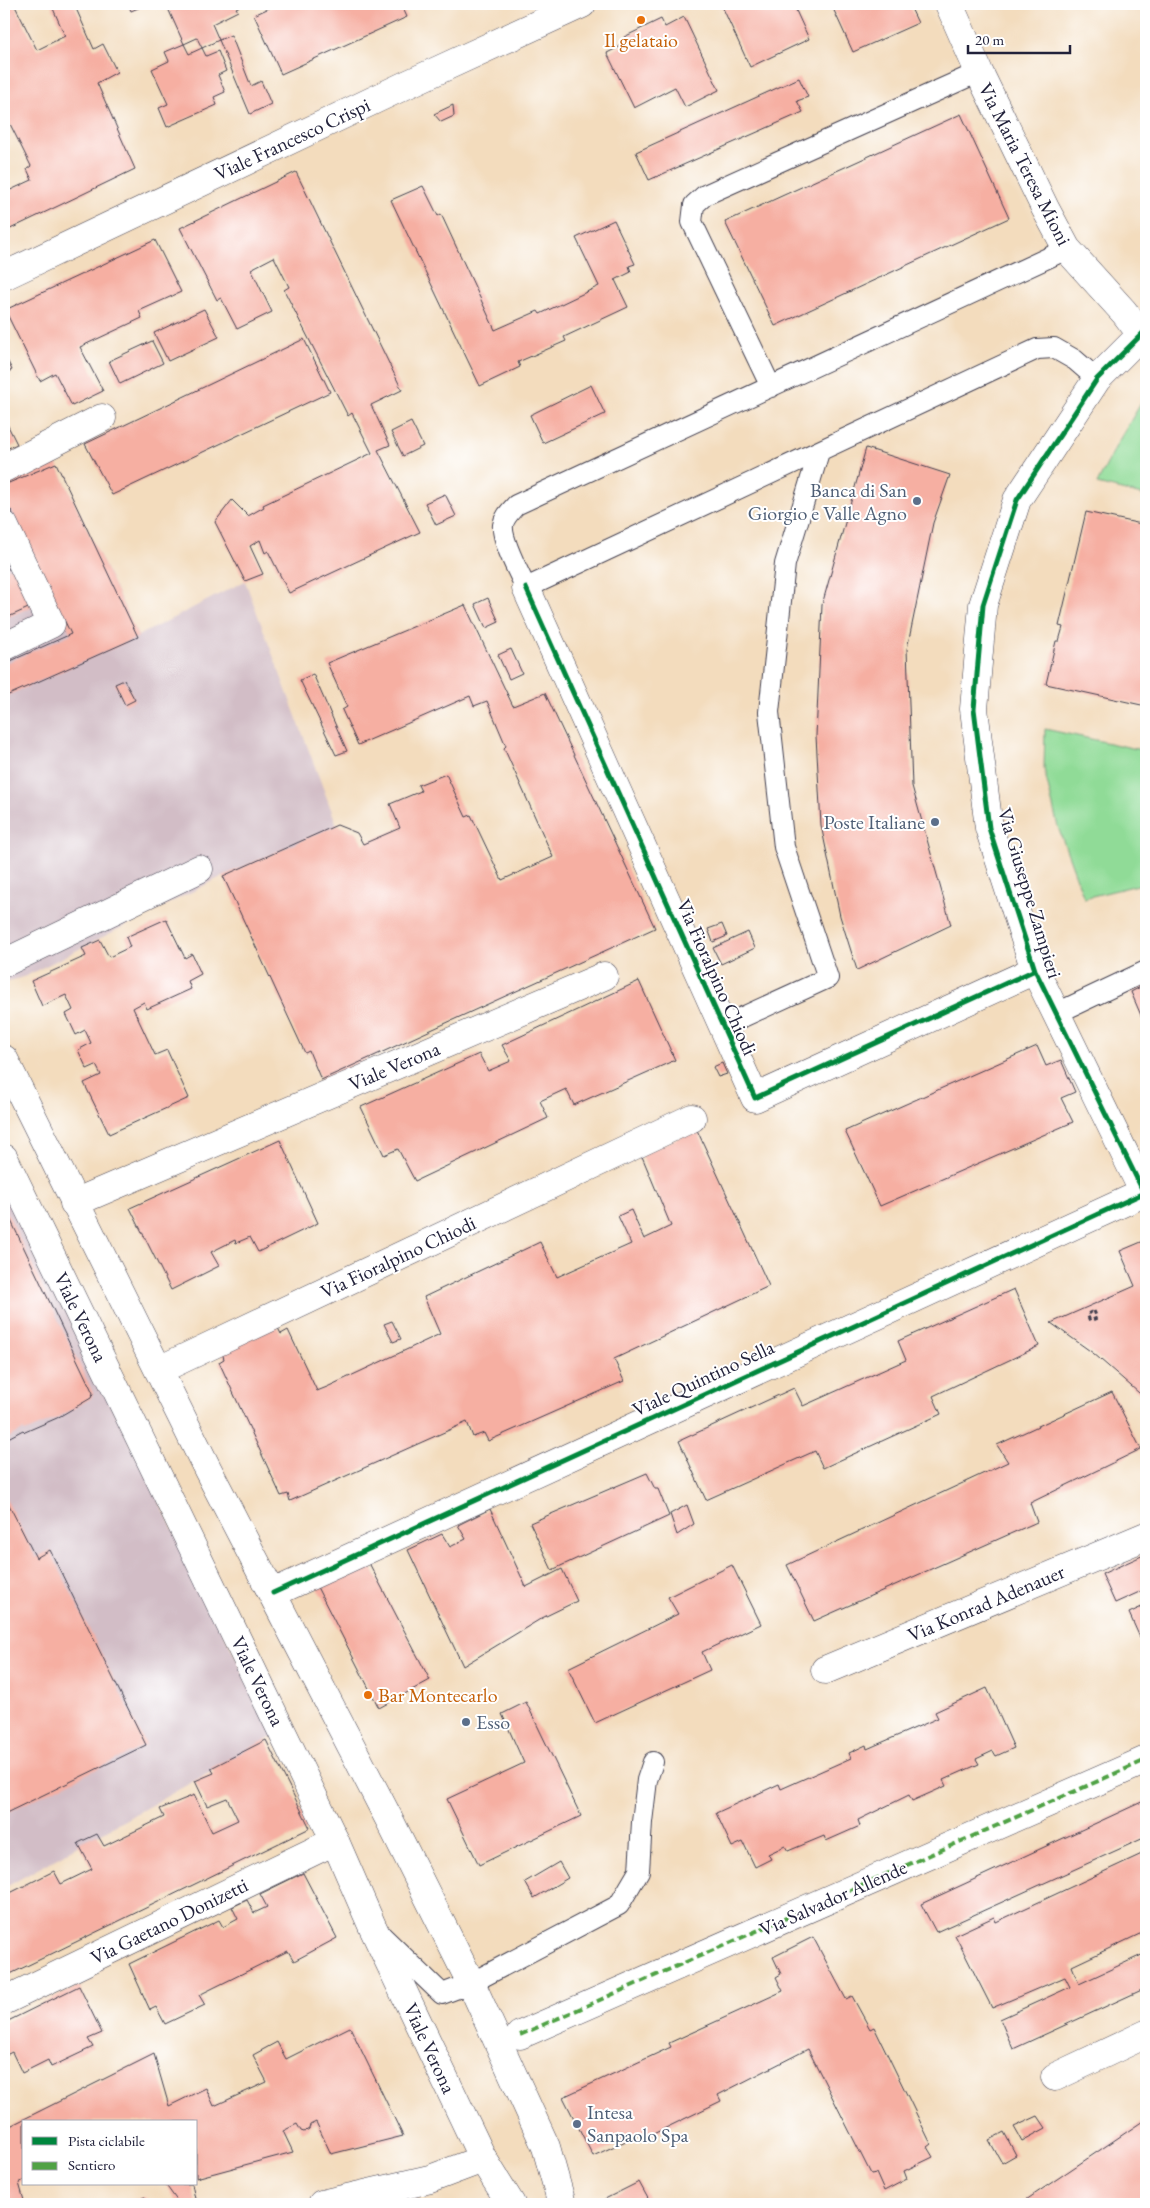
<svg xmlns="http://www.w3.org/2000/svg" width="1150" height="2208" font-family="'EB Garamond',serif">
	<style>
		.industrial { fill: #d2bdc6 }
		.green { fill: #90db97; stroke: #597e69 }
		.building { fill: #f6afa2 }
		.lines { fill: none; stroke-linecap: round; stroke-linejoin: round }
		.lane-casing { stroke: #413e4e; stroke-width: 22 }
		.street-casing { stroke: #413e4e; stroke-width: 29 }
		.secondary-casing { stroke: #413e4e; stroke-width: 29 }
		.path { stroke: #413e4e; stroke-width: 3; stroke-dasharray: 4 4; stroke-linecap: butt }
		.lane { stroke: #fff; stroke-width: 20 }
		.street { stroke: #fff; stroke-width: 28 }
		.secondary { stroke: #fff; stroke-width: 28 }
		.quiet { stroke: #50a245; stroke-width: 4; stroke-dasharray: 8 4; stroke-linecap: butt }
		.cycleway-casing { stroke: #fff; stroke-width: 8 }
		.cycleway { stroke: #00873e; stroke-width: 5 }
		.food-dot { fill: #e8710a; stroke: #fff; stroke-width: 2 }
		.service-dot { fill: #5c6f8a; stroke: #fff; stroke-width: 2 }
		.labels { text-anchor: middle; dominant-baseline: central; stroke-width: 4; stroke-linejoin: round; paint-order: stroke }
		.food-label { font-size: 20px; fill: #c56008; stroke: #fff }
		.street-label { font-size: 20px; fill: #22223b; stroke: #fff }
		.service-label { font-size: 20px; fill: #4e5e75; stroke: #fff; text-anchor: end }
	</style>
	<rect width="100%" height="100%" fill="#fff"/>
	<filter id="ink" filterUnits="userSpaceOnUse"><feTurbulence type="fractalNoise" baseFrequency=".02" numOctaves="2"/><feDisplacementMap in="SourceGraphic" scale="10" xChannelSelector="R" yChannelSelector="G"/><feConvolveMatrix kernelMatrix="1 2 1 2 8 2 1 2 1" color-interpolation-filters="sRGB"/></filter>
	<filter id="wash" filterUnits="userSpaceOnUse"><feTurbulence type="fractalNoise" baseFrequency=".0096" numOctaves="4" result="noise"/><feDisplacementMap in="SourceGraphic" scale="20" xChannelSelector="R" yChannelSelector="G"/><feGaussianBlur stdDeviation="1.12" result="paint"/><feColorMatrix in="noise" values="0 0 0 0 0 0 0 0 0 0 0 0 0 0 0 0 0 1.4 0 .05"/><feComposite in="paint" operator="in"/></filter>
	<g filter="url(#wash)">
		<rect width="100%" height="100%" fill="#f3dcbd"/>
		<path class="industrial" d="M56 463 138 636 245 581 337 825 223 876 26 976 7 982 4 976V485Z
			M4 1185 274 1736 4 1888Z"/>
		<path class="green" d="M1146 395V496L1097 484 1118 442Z
			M1045 729 1146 751V883L1084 898 1058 827 1044 769Z"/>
		<g id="blocks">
			<path class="building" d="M4 4H14L37 50 65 36 51 4H74L94 49 103 44 117 72 97 83 135 169 4 232V193L32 180 27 169 31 166 8 120 4 122Z
				M128 4H148L131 11Z
				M166 4H244L236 8 238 11 212 24 219 40 231 35 251 86 261 81 271 104 250 114 219 40 202 48 197 38 184 44Z
				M278 4H401L407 17 281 74 254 15Z
				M721 4H793L809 39 750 67Z
				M831 4H909L918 23 853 52Z
				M684 17 719 90 685 107 675 87 634 108 607 53 627 43 624 37 661 19 665 27Z
				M184 44 189 54 202 48 206 56 218 51 226 71 218 75 225 92 214 97 217 105 167 127 159 108 168 104 152 69 169 61 165 52Z
				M799 78 808 97 797 101 803 112 649 180 636 152Z
				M453 105 454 116 441 122 434 114Z
				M961 114 1009 218 775 326 725 222Z
				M296 172 402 390 371 405 390 445 378 450 420 532 289 593 268 551 265 553 260 540 250 546 263 574 245 581 215 522 232 500 248 516 264 507 263 505 372 453 352 413 348 416 284 290 289 287 274 257 251 269 272 312 237 329 221 298 217 300 180 228Z
				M423 186 438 216 441 214 495 330 538 311 540 314 599 286 576 238 614 220 635 264 629 266 631 272 615 280 628 307 564 337 566 341 518 362 520 367 480 386 391 200Z
				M155 240 181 292 139 311 142 318 80 347 103 391 72 406 55 373 40 381 5 310Z
				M204 309 219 337 168 361 154 333Z
				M304 339 330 392 112 495 85 444Z
				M152 341 163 363 120 384 109 361Z
				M4 354 12 370 4 374Z
				M591 385 605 414 543 443 530 415Z
				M4 418 17 444 4 450Z
				M411 422 423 446 403 456 391 432Z
				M866 448 950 475 933 523 907 649 912 786 951 925 857 970 840 916 821 825 816 736 822 605Z
				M56 463 138 637 4 697V664L71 634 11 510 4 513V485Z
				M445 494 456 516 436 525 425 503Z
				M1086 512 1146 525V706L1046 684 1056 641H1059L1063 627 1059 626Z
				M19 564 37 604 4 619V571Z
				M488 598 499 622 486 628 475 604Z
				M465 605 513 706 545 693 655 928 321 1080 309 1051 305 1053 223 876 337 825 357 833 363 844 400 828 390 804 421 791 418 785 446 774 466 817 471 815 502 880 553 857 504 748 506 746 487 701 474 706 470 696 358 745 342 710 347 707 327 663Z
				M511 649 522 673 509 679 498 655Z
				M313 674 347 751 336 755 300 680Z
				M124 680 135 700 125 705 115 684Z
				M166 919 185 958 192 954 201 974 188 981 191 989 147 1009 144 1002 133 1008 155 1055 167 1050 189 1098 109 1134 84 1083 101 1075 96 1065 87 1069 78 1050 91 1043 85 1030 76 1035 66 1014 73 1010 66 995 42 1006 31 981 86 956 82 948 100 940 109 957 130 947 126 937Z
				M722 924 727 936 713 942 708 929Z
				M748 932 755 948 721 964 713 948Z
				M639 981 675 1060 574 1105 566 1089 540 1101 548 1118 415 1181 398 1149 384 1155 361 1107 479 1054 488 1071 511 1061 502 1045Z
				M1146 984V1027L1131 992Z
				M1037 1046 1046 1066 1061 1060 1075 1092 1061 1098 1073 1122 880 1206 845 1131Z
				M722 1063 727 1074 718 1077 713 1067Z
				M697 1130 769 1286 614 1359 624 1381 488 1441 484 1433 473 1437 467 1422 290 1501 288 1494 281 1496 219 1362 224 1359 221 1349 276 1324 281 1334 288 1330 317 1391 327 1387 440 1334 424 1297 540 1242 557 1277 631 1244 618 1216 631 1210 644 1239 671 1226 641 1154Z
				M280 1140 318 1223 258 1252 250 1237 236 1243 235 1240 211 1252 219 1266 171 1290 130 1208Z
				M4 1206 93 1393 91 1398 57 1418 25 1432 23 1430 8 1438 4 1436Z
				M1146 1240V1399L1093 1353 1051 1323 1135 1286 1120 1251Z
				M1014 1289 1039 1346 933 1396 941 1414 823 1468 815 1451 706 1500 679 1441 794 1388 803 1406 906 1360 898 1341Z
				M392 1321 401 1339 393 1342 384 1324Z
				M1112 1392 1141 1449 1030 1503 1037 1522 814 1621 787 1565 1008 1462 997 1445Z
				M647 1473 655 1489H658L669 1516 552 1570 530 1523Z
				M4 1495 36 1558 50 1550 146 1745 4 1814Z
				M687 1505 694 1524 677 1535 670 1514Z
				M490 1509 526 1587 562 1569 577 1601 542 1618 463 1666 408 1550 442 1534 450 1547 466 1539 458 1525Z
				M1146 1554V1589L1115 1603 1102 1574Z
				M369 1563 430 1680 379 1708 317 1587Z
				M732 1565 761 1624 702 1652 710 1670 595 1723 568 1668 678 1614 668 1597Z
				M1146 1605V1651L1129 1613Z
				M987 1688 1014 1748 996 1756 993 1751 976 1759 979 1764 943 1780 946 1786 912 1801 909 1795 858 1820 860 1826 826 1841 824 1836 788 1851 785 1846 768 1854 771 1859 755 1867 743 1842 732 1847 716 1813 779 1784 781 1789 851 1758 849 1753 866 1745 867 1749 938 1718 935 1712Z
				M526 1702 581 1816 479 1865 447 1799 524 1763 502 1714Z
				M266 1740 310 1828 4 1977V1896L54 1871 61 1884 92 1869 78 1843 97 1834 104 1846 164 1817 160 1809 194 1795 212 1832 238 1820 227 1798 207 1806 195 1781 214 1773 211 1768Z
				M1146 1800V1837L936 1932 921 1904Z
				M1146 1852V1931L1072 1966 1079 1984 1146 1953V1988L1013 2049 1000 2019 1070 1987 1065 1977 992 2008 955 1935 994 1917 996 1922Z
				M559 1862 568 1878 534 1898 525 1882Z
				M303 1873 337 1938 294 1961 288 1951 199 1995 205 2005 165 2024 156 2007 150 2010 129 1964 219 1920 223 1927 238 1919 232 1907 247 1900 254 1913 267 1907 260 1894Z
				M813 1937 846 1999 852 1996 870 2029 874 2027 931 2144 927 2147 933 2157 904 2171 907 2179 884 2191 876 2173 871 2174 808 2049 718 2095 721 2101 643 2139 641 2134 593 2156 563 2097 671 2047 669 2043 783 1991 776 1977 781 1974 773 1957Z
				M79 1986 102 2033 88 2039 93 2047 51 2067 48 2060 22 2073 12 2052 6 2055 4 2051V2023Z
				M350 2027 403 2136 331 2154 316 2122 310 2125 309 2129 304 2132 301 2131 297 2124 283 2131 293 2152 196 2178V2122H24V2180L19 2183 25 2204H4V2129L154 2054 169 2106 206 2088 214 2106 267 2082 253 2055 277 2042 286 2059Z
				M1038 2116 1046 2128 1022 2141 1014 2127Z
				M1146 2119V2204H1020Z
				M1004 2132 1016 2155 1002 2163 989 2140Z
				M639 2182 651 2204H595Z
				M165 2184H192L196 2204H181L178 2202Z
				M145 2197 148 2204H118Z"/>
		</g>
	</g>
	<g filter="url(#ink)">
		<use href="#blocks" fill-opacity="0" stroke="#413e4e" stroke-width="1"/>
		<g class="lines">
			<g class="lane-casing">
				<path id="lane" d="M1067 249 516 505C511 511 504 517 503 525 501 540 519 573 526 588L1037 349 1054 348 1075 360 1097 379
					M771 387 692 222 694 205 705 195 979 72
					M1055 1014 1146 971
					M723 1026 828 978 784 847 769 712 785 564 819 452
					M382 1936 442 1994 471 1983 619 1905 639 1871 642 1822 647 1780 653 1762"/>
			</g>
			<g class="street-casing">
				<path id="street" d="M949 4 979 72 1045 208 1067 249 1124 312 1141 334
					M4 468 102 418
					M4 525 51 624 4 647
					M526 588 755 1098 1035 970
					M4 963 199 869
					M1144 1193 1035 970 989 828 974 709 983 605 1017 500 1097 379 1146 330
					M74 1203 604 976
					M159 1370 692 1118
					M825 1670 1146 1536
					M4 2001 335 1841
					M520 2035 1146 1760
					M1055 2077 1146 2034
					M322 2204 430 2179 483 2159"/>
			</g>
			<g class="secondary-casing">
				<path id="secondary" d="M4 276 408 84 582 4
					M4 1059 208 1470 390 1821 471 1983 546 2147 562 2204
					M4 1158 335 1841 373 1928 483 2159 511 2204
					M273 1593 1146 1192"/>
			</g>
			<path class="path" d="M1094 1311 1097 1318 1090 1321 1087 1314Z"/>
			<use href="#lane" class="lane"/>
			<use href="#street" class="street"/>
			<use href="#secondary" class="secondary"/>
			<path class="quiet" d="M520 2035 1146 1760"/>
			<g class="cycleway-casing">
				<path id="cycleway" d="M526 588 755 1098 1035 970
					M1144 1193 1035 970 989 828 974 709 983 605 1017 500 1097 379 1146 330
					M273 1593 1146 1192"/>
			</g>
			<use href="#cycleway" class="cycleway"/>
		</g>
	</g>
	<g class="food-dot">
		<circle cx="641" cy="20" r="5"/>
		<circle cx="368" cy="1695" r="5"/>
	</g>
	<g class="service-dot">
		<circle cx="917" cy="501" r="5"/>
		<circle cx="935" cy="822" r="5"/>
		<circle cx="466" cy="1722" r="5"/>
		<circle cx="577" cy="2124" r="5"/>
	</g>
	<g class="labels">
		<g class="food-label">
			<text x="641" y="40">Il gelataio</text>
			<text x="378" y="1695" text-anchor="start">Bar Montecarlo</text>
		</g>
		<g class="street-label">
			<text transform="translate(292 139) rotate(-25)">Viale Francesco Crispi</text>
			<text transform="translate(1025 164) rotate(63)">Via Maria Teresa Mioni</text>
			<text transform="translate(1030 893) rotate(73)">Via Giuseppe Zampieri</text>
			<text transform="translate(717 977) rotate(66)">Via Fioralpino Chiodi</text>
			<text transform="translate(394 1066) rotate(-23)">Viale Verona</text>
			<text transform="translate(398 1257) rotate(-25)">Via Fioralpino Chiodi</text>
			<text transform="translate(81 1317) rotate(64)">Viale Verona</text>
			<text transform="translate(703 1378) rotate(-25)">Viale Quintino Sella</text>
			<text transform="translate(986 1603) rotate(-23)">Via Konrad Adenauer</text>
			<text transform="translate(258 1681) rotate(64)">Viale Verona</text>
			<text transform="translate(833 1898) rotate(-24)">Via Salvador Allende</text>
			<text transform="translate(169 1921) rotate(-26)">Via Gaetano Donizetti</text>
			<text transform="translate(430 2048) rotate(65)">Viale Verona</text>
		</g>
		<g class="service-label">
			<text x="907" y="490">Banca di San<tspan x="907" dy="23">Giorgio e Valle Agno</tspan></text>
			<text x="925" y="822">Poste Italiane</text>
			<text x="476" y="1722" text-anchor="start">Esso</text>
			<text x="587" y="2112" text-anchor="start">Intesa<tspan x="587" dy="23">Sanpaolo Spa</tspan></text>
		</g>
	</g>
	<rect width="1150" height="2208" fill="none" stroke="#fff" stroke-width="20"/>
	<rect x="22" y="2120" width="175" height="65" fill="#ffffff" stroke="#a7a7b1"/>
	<rect x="32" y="2137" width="25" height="8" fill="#00873e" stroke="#a7a7b1"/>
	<text x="68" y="2146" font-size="15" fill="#22223b">Pista ciclabile</text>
	<rect x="32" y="2162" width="25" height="8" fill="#50a245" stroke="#a7a7b1"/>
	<text x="68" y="2170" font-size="15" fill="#22223b">Sentiero</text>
	<path d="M968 45v8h102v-8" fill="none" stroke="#22223b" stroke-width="2.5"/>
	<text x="975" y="45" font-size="15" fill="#22223b" stroke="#ffffff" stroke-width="4" paint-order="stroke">20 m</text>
</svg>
